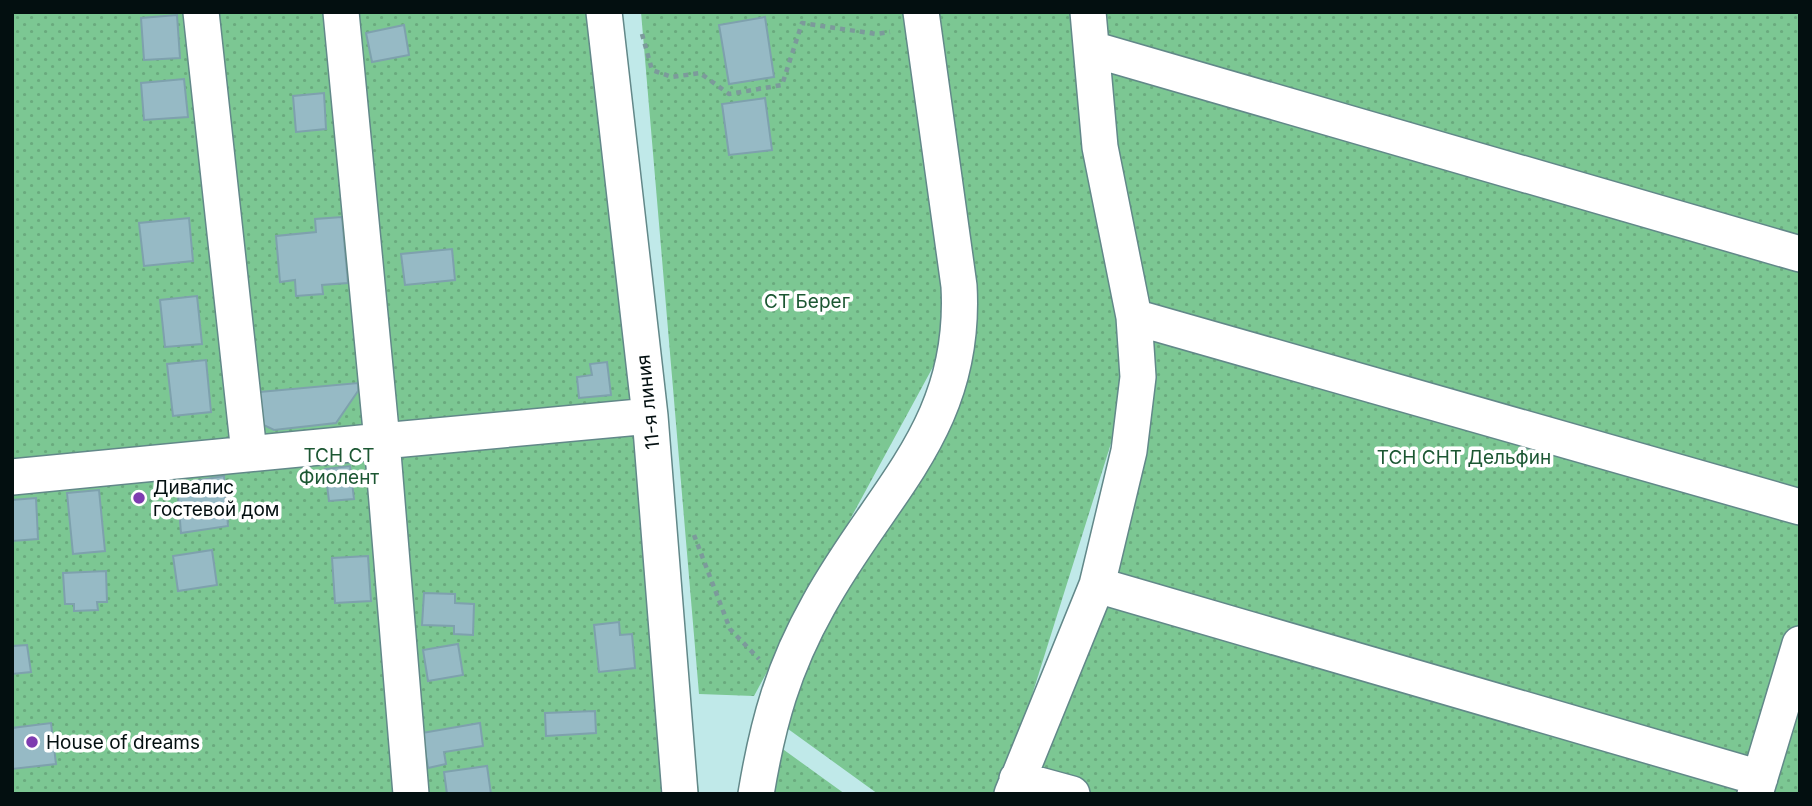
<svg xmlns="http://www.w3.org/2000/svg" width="1812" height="806" font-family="Inter,sans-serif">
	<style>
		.garden { fill: url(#garden-dots) }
		.building { fill: #96bac5; stroke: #7ea1ad; stroke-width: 2 }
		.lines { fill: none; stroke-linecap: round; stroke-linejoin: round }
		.minor-casing { stroke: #628889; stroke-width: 38 }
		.path { stroke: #7c9a9b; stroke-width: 4.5; stroke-dasharray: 5 5; stroke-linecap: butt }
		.minor { stroke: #fff; stroke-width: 35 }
		.poi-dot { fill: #7e3cb0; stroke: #fff; stroke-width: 2.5 }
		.labels { text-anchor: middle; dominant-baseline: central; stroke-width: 7; stroke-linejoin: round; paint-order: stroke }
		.park-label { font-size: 19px; fill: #1c5733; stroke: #fff }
		.street-label { font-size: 19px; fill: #030f10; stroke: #fff }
		.poi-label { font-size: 19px; fill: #030f10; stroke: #fff; text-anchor: start }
	</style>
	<defs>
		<pattern id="garden-dots" width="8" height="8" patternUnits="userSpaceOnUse" patternTransform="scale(1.75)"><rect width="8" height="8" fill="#7cc793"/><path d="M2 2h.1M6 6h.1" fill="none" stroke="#6aaa7e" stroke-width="1.8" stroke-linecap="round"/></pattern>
	</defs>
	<rect width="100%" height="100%" fill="#c0e9e9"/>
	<path class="garden" d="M12 12H622L699 794H12Z
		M641 12H916L952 332 754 696 699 694Z
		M934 12H1076L1119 319 1123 405 1001 794H878L777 721 970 346Z
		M1099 12H1800V794H1014L1132 407Z
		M773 742 845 794H765Z"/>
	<path class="building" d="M177 15 180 58 144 60 141 18Z
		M765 17 774 77 729 84 719 25Z
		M404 25 409 55 372 62 366 33Z
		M184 79 188 117 144 120 141 83Z
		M324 93 326 129 296 132 293 96Z
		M765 98 772 150 729 155 722 104Z
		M342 217 348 283 322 285 323 294 296 296 295 280 280 282 276 236 316 232 315 219Z
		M189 218 193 261 144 266 139 223Z
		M452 249 455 280 405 285 401 254Z
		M197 296 202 344 165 347 160 300Z
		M206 360 211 412 173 416 167 364Z
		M607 362 611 395 579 398 577 377 592 375 590 364Z
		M358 383V391L336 423 274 430 251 419 249 393Z
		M350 466 354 499 329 501 325 469Z
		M224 476 228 526 181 533 177 484Z
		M99 490 105 551 73 554 67 493Z
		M36 498 38 539 12 541V500Z
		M212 550 217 585 178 591 173 556Z
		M368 556 371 601 335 603 332 558Z
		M106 571 107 602H97L98 610 74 611V604H65L63 573Z
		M424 593 455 594V603L474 604 473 635 454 634V626L422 625Z
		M619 622 620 635 632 634 635 668 599 672 594 625Z
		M458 644 463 675 428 681 423 650Z
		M27 645 31 672 12 674V646Z
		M595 711 596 733 546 736 545 713Z
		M51 723 56 764 12 769V728Z
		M480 723 483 746 444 752 446 764 428 768 422 733Z
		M487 766 491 794H447L444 772Z"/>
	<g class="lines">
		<g class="minor-casing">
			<path id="minor" d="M201 12 249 453
				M604 12 650 416 680 794
				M1092 49 1800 254
				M1134 317 1800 507
				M12 477 382 441 341 12
				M1097 585 1760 778
				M1017 779 1072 794
				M411 794 382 441 650 416
				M756 794C768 722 783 668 819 604 881 491 967 428 959 286L921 12
				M1012 794 1097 585 1129 451 1138 377 1134 317 1100 147 1088 12
				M1755 794 1800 644"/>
		</g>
		<path class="path" d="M642 34 652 70 672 77 700 73 729 94 782 85 802 23 876 34 890 32
			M694 535 730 629 759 659"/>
		<use href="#minor" class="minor"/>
	</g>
	<g class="poi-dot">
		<circle cx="139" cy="498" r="7"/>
		<circle cx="32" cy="742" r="7"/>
	</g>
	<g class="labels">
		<g class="park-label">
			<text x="807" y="301">СТ Берег</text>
			<text x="339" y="455">ТСН СТ<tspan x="339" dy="22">Фиолент</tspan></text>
			<text x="1464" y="457">ТСН СНТ Дельфин</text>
		</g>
		<g class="street-label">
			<text transform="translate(648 402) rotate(-96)">11-я линия</text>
		</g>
		<g class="poi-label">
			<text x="153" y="487">Дивалис<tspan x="153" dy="22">гостевой дом</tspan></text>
			<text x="46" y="742">House of dreams</text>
		</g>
	</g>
	<rect width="1812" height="806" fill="none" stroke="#030f10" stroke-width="28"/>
</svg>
